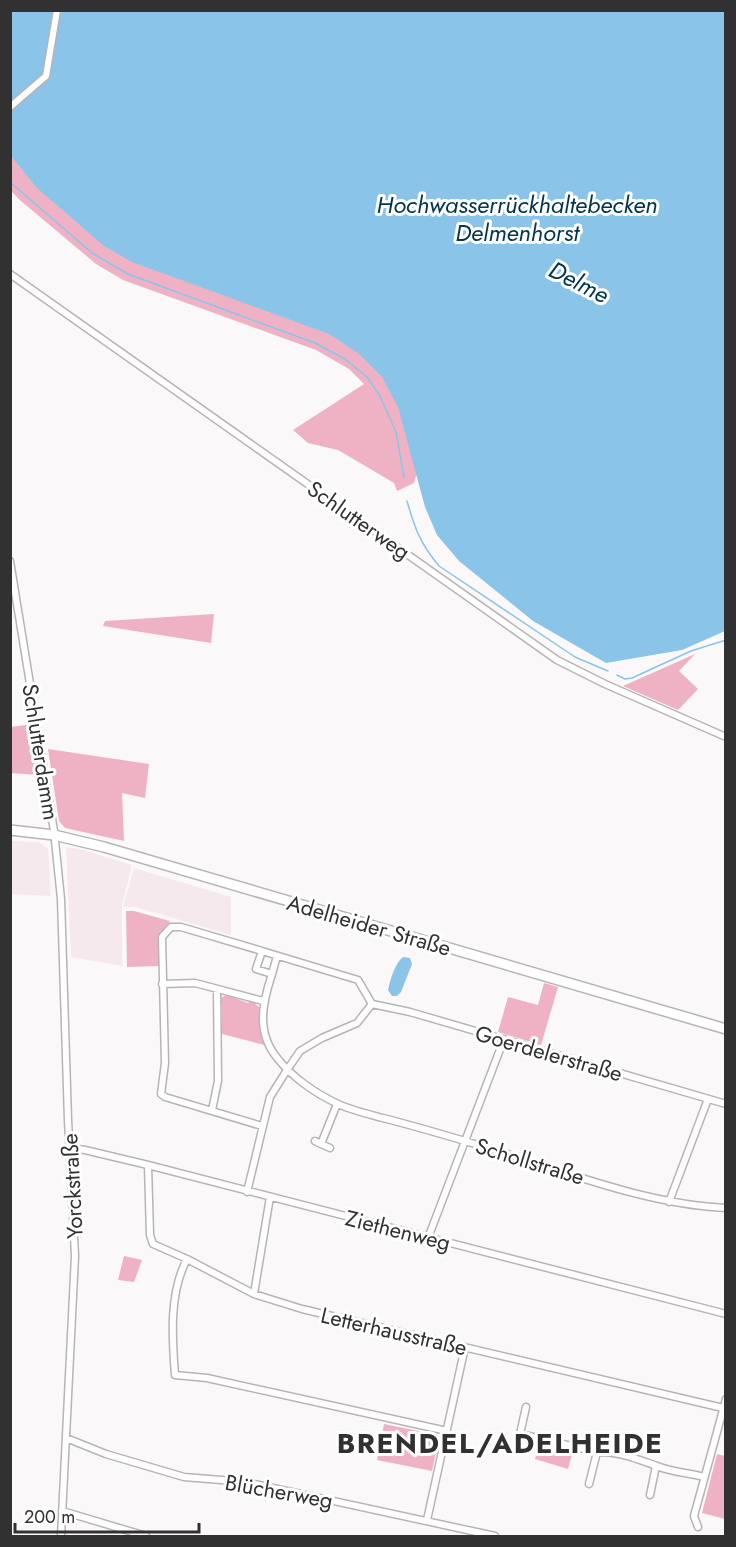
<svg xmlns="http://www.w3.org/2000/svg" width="736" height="1547" font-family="Jost,sans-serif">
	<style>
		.built { fill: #f6e9ed }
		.green { fill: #eeb2c4 }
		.water { fill: #8bc4e9 }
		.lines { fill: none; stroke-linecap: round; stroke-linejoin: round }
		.stream { stroke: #8bc4e9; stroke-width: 1.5 }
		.street-casing { stroke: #b8b4b5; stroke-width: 9 }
		.secondary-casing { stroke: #b8b4b5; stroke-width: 12 }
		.street { stroke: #fff; stroke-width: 6 }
		.secondary { stroke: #fff; stroke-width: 9 }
		.labels { text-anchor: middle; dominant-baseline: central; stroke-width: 6; stroke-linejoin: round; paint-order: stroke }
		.street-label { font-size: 22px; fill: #323131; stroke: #fff }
		.water-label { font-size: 24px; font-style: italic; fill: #03354d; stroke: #fff }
		.district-label { font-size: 28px; font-weight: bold; letter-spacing: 1.5px; fill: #323131; stroke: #fff }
	</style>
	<rect width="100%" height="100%" fill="#fbf8f9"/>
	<path class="built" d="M11 841 39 842 48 849 51 896 11 894Z
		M66 847 80 849 132 865 122 906V966L71 957Z
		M134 868 231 897V935L135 907H123Z"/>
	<path class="green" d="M10 114 341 239 424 473 416 476 414 483 397 491 394 483 338 450 308 443 293 430 364 384 349 369 316 350 123 280 96 264 21 201 11 191Z
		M214 614 211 643 103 626 105 621Z
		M695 654 679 671 698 689 678 710 623 686Z
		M33 724 37 775 11 773V727Z
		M48 749 149 764 145 798 122 793 124 841 65 828 59 821Z
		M126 911H134L170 921 159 935 160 966 127 967Z
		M544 983 558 987 541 1045 498 1032 508 997 538 1005Z
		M227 995 248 1003 252 1001 259 1007 260 1032 268 1046 222 1034 220 1025 222 1023V1006L219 1004 222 997Z
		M124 1256 142 1260 134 1282 118 1280Z
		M384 1424 438 1435 440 1441 438 1443 432 1471 377 1460Z
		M547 1444 573 1451 568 1469 535 1459 537 1451Z
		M717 1454 725 1456V1519L702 1513Z"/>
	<path class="water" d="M10 11H725V631L682 650 606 663 533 621 459 561 437 535 425 507 398 407 382 377 358 353 329 334 132 262 104 246 37 188 11 156Z
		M403 957 410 958 412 964 401 992 397 996H392L388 990C390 980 395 963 403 957Z"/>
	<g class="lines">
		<path class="stream" d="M10 182 92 253 128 274 315 343 345 359 367 377 380 396 396 432 404 477
			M407 501C415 529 420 543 439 566L575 657 608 671
			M617 675 625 679 632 678 691 651 726 640"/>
		<g class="street-casing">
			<path id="street" d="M10 107 46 76 57 10
				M10 274 557 660 605 684 726 737
				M10 561 54 831 61 899 68 1120 75 1256 61 1536
				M262 951 181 927H171L162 937 165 1063 161 1094 165 1097 262 1126
				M272 974C262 1004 256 1033 278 1059 292 1077 315 1093 336 1103 350 1110 368 1114 383 1118 414 1126 445 1135 475 1144 557 1168 641 1204 726 1208
				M162 984 195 983 263 1001
				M372 1004 410 1012 726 1104
				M212 1110 218 1081 217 990
				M315 1141 321 1144 337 1104
				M321 1144 330 1148
				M71 1148 85 1150 148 1165 726 1314
				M148 1165 150 1235 153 1244 187 1259 254 1294 302 1309 723 1408
				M247 1192 270 1097 287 1070 300 1051 322 1038 357 1023 372 1004 358 980 262 951 256 969 272 974 277 956
				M669 1202 708 1099
				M428 1238 504 1039
				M187 1259C169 1293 172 1337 175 1375L207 1378 447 1431
				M254 1294 270 1197
				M526 1407 520 1434 597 1452C618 1451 637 1459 657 1466 671 1472 689 1473 704 1477
				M66 1438 106 1454 184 1477 246 1482 495 1536
				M589 1484 597 1452
				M650 1495 656 1466
				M62 1511 146 1536
				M427 1520 465 1347
				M698 1527 694 1516 726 1399"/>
		</g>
		<g class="secondary-casing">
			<path id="secondary" d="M10 830 54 835 104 847 726 1029"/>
		</g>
		<use href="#street" class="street"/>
		<use href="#secondary" class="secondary"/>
	</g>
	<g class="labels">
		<g class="street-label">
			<text transform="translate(359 520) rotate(35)">Schlutterweg</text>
			<text transform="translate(41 752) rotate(81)">Schlutterdamm</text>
			<text transform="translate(369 925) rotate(16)">Adelheider Straße</text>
			<text transform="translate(549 1053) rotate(16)">Goerdelerstraße</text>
			<text transform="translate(530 1161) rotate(17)">Schollstraße</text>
			<text transform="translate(72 1186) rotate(-93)">Yorckstraße</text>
			<text transform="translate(398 1230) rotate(14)">Ziethenweg</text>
			<text transform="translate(394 1331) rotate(13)">Letterhausstraße</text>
			<text transform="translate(279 1491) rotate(10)">Blücherweg</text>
		</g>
		<g class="water-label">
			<text x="517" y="204">Hochwasserrückhaltebecken<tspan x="517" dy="28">Delmenhorst</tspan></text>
			<text transform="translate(579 282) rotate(27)">Delme</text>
		</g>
		<g class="district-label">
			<text x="500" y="1443">BRENDEL/ADELHEIDE</text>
		</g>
	</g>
	<rect width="736" height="1547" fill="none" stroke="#323131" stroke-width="24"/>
	<path d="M15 1523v9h184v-9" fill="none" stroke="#323131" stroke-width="3"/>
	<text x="24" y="1523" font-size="18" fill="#323131" stroke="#ffffff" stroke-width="4.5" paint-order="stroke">200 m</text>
</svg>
